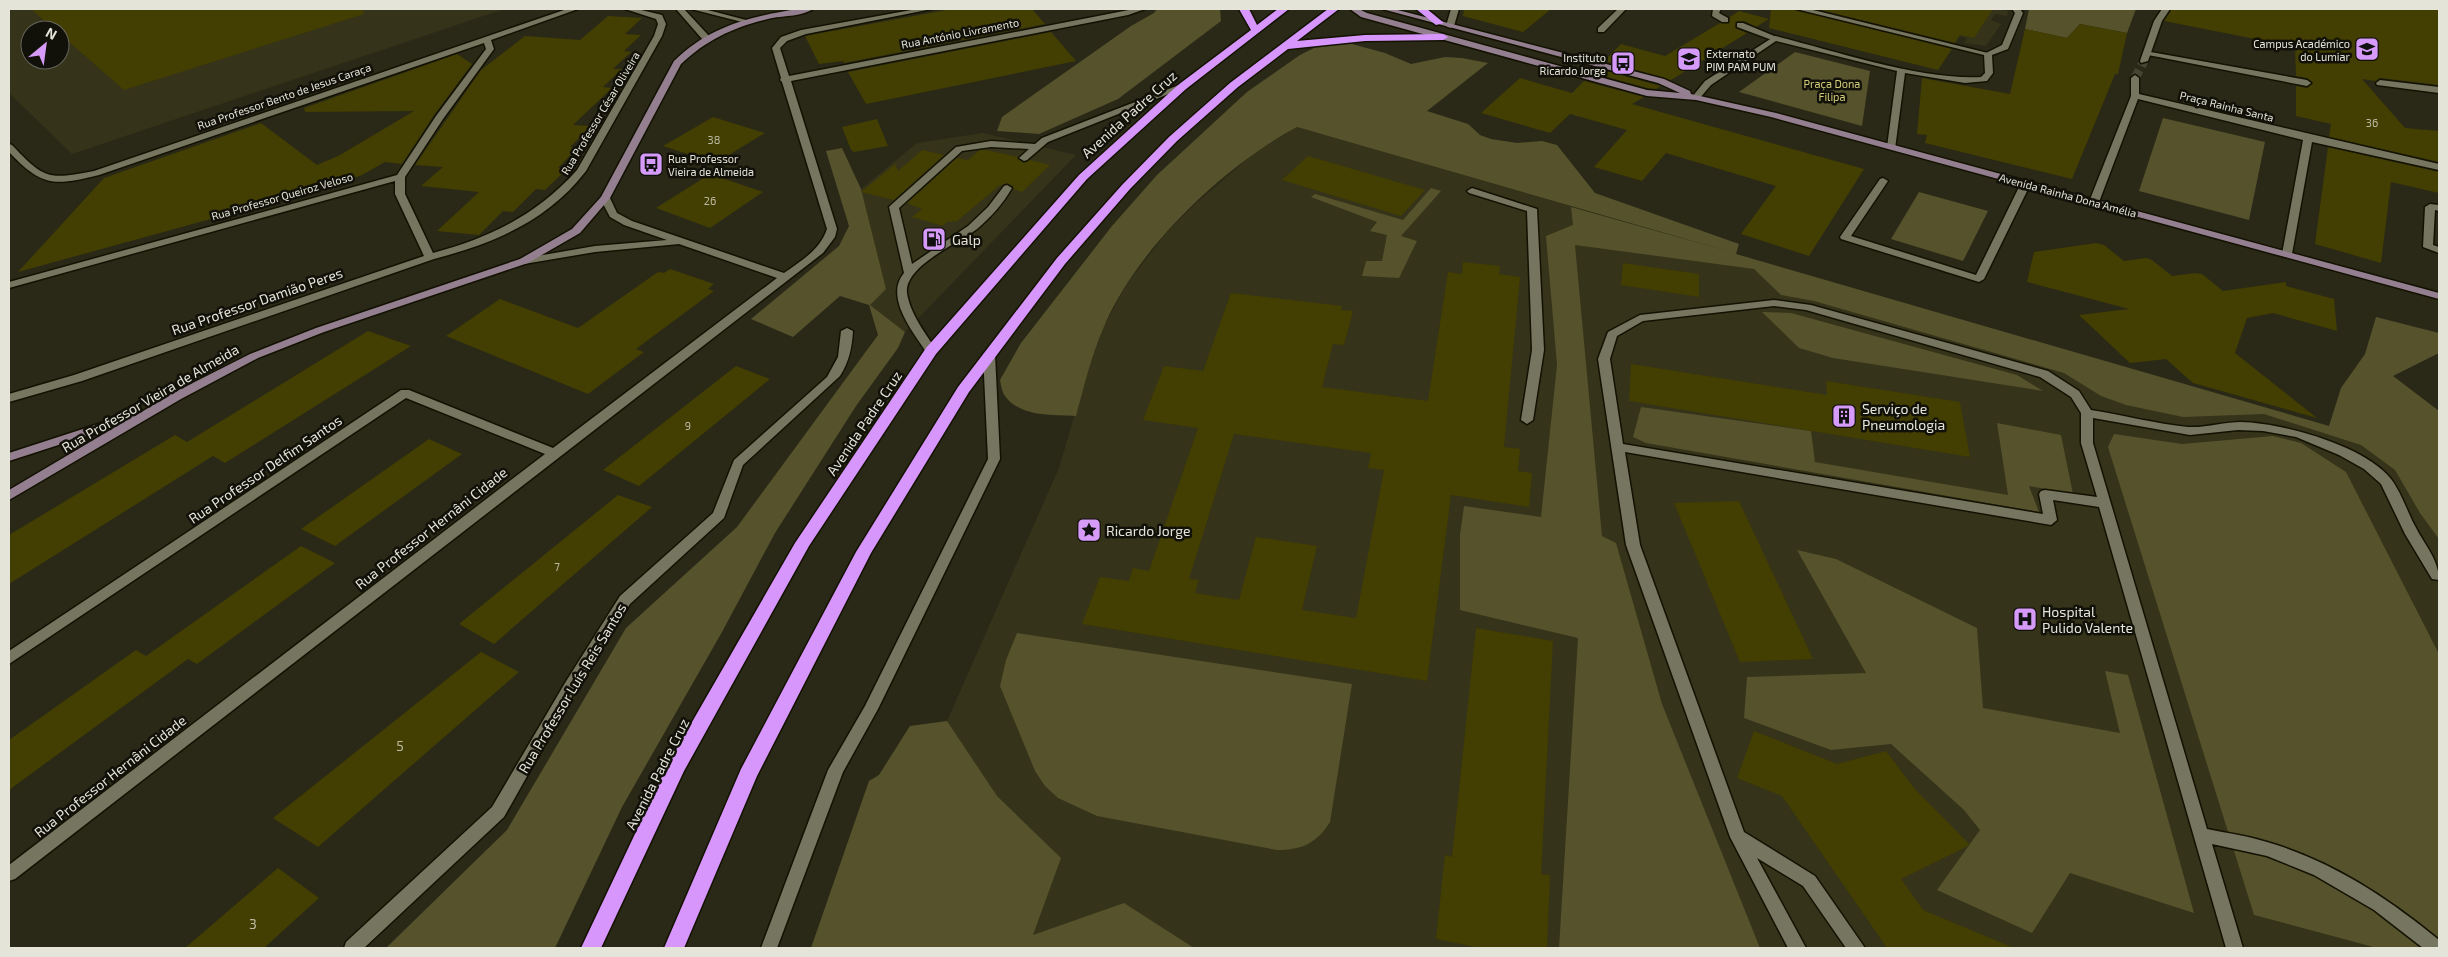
<svg xmlns="http://www.w3.org/2000/svg" width="2448" height="957" font-family="'Exo 2',sans-serif">
	<style>
		.built { fill: #353319; fill-rule: evenodd }
		.green { fill: #55522c }
		.building { fill: #433e01; fill-rule: evenodd }
		.lines { fill: none; stroke-linecap: round; stroke-linejoin: round }
		.street-tunnel { stroke: #464534; stroke-width: 9; stroke-dasharray: 9 4.5; stroke-linecap: butt }
		.lane-casing { stroke: #131202; stroke-width: 3 }
		.street-casing { stroke: #131202; stroke-width: 3 }
		.secondary-casing { stroke: #131202; stroke-width: 3 }
		.highway-casing { stroke: #131202; stroke-width: 3 }
		.lane { fill: #767560; fill-rule: evenodd }
		.street { fill: #767560; fill-rule: evenodd }
		.secondary { fill: #937f8f; fill-rule: evenodd }
		.highway { fill: #d796fc; fill-rule: evenodd }
		.labels { text-anchor: middle; dominant-baseline: central; stroke-width: 5; stroke-linejoin: round; paint-order: stroke }
		.far-street-label { font-size: 11px; fill: #e5e4d9; stroke: #121109 }
		.far-poi-label { font-size: 11px; fill: #e5e4d9; stroke: #121109; text-anchor: end }
		.far-park-label { font-size: 11px; fill: #d2cc79; stroke: #121109 }
		.number-label { font-size: 11px; fill: #bcbaa3 }
		.street-label { font-size: 14px; fill: #e5e4d9; stroke: #121109 }
		.poi-label { font-size: 14px; fill: #e5e4d9; stroke: #121109; text-anchor: start }
		.near-number-label { font-size: 14px; fill: #bcbaa3 }
	</style>
	<rect width="100%" height="100%" fill="#2a2917"/>
	<path class="built" d="M9 9H504L72 154 9 93ZM30 30H60V60H30Z
		M1844 9H1998L2008 11 2007 16 1995 14 1991 20 2001 24 1986 46 1964 43 1967 38Z
		M1297 127 2329 426 2439 421V948H811L869 781 879 775 910 726 947 721 1059 468 1093 353 1103 328 1126 285 1166 233 1193 206 1253 154Z
		M983 133 1076 155 905 332 869 305 861 189 917 143Z"/>
	<path class="green" d="M1157 9H1220L1221 21 1118 99 1039 134 997 131 1002 117 1131 26 1154 13Z
		M2029 9H2136L2127 33 2080 24 2067 38 2025 29Z
		M1341 41 1385 53 1411 64 1445 57 1462 58 1488 63 1427 111 1468 124 1480 135 1491 139 1517 143 1542 141 1557 145 1595 193 1739 244 1736 254 2329 426 2341 388 2365 354 2376 317 2439 333V353L2393 376 2439 411V539L2420 513 2395 470 2361 445 2264 414 2183 417 2126 405 2101 396 2064 373 1814 301 1781 295 1754 269 1575 245 1602 536 1616 543 1662 704 1760 948H1559L1578 638 1460 610V535L1464 506 1541 517 1557 365 1546 236 1573 225 1571 207 1731 252 1297 127C1223 167 1135 250 1103 329 1091 357 1084 386 1076 416 1053 415 1020 417 1005 396 1002 392 1001 385 1000 380L1021 343 1112 226 1157 175 1247 92 1300 55 1318 46Z
		M1795 52 1870 71 1862 126 1739 92Z
		M2163 118 2265 142 2249 220 2139 191Z
		M842 148 861 189 886 289 870 305 905 332 898 348 856 406 775 533 722 632 622 807 555 948H386L507 830 626 628 737 527 878 335 869 305 840 296 793 337 751 319 839 246 849 226 826 151Z
		M1431 188 1441 191 1401 236 1417 241 1399 278 1362 276 1366 261H1382L1387 235 1370 231 1377 222 1311 197 1315 194 1403 220Z
		M1919 192 1988 211 1963 261 1891 239Z
		M1762 312 1791 313 2017 375 2043 391 1833 358 1799 348Z
		M1641 407 1811 431 1815 462 2008 495 1997 423 2061 435 2073 494 2029 486 2039 512 1646 443 1633 437Z
		M2114 434 2182 444 2273 436 2301 443 2346 472 2439 654V948H2377L2254 915 2108 447Z
		M1797 550 1836 559 1977 628 1983 708 2120 733 2105 671 2128 675 2194 913 2070 873 2032 933 1937 890 1980 830 1964 810 1891 744 1831 750 1744 718 1747 677 1866 673Z
		M1017 633 1352 684 1330 822C1317 843 1302 850 1277 850L1097 816 1058 798 1045 786 1035 771 1000 686 1006 660Z
		M947 721 997 796 1061 858 1033 935 1124 903 1194 948H811L869 781 879 775 910 726Z"/>
	<path class="building" d="M31 9H363L364 14 124 90 60 34V30H55Z
		M952 9H1032L1045 24 844 63 843 61 819 64 805 36Z
		M1464 9H1551L1523 32 1463 16Z
		M1771 9H1794L1952 49 1938 70 1769 28Z
		M1816 9H1993L1974 38 1960 35 1955 43Z
		M2172 9 2439 10V85L2380 78 2376 81 2362 79 2405 128 2439 131V162L2329 137 2331 124 2296 116V86L2307 88 2313 83 2307 78 2296 76 2295 47 2164 21Z
		M1739 11 1769 19 1756 27 1744 21 1736 22 1735 28 1747 33 1671 80 1604 61 1621 44 1665 56 1720 23H1729L1730 17Z
		M608 16 642 18 625 34 641 35 624 51 631 52 613 69H622L603 87 612 88 573 125 591 126 570 147H578L558 168 567 169 545 190 536 189 513 212 503 211 479 235 437 231 479 192 421 186 443 167 415 165 481 70 525 36 580 40Z
		M2080 24 2127 33 2118 74H2115L2072 179 1925 143 1927 135 1917 134 1922 78 2010 94 2025 29 2067 38Z
		M1051 32 1076 61 866 104 848 72Z
		M457 54 472 64 434 115 402 164 385 162 362 175 331 186 18 272 104 178 261 123 317 165 340 155 414 111 305 112 304 108Z
		M1596 68 1657 85 1661 86 1656 89 1647 88 1592 73Z
		M1520 78 1572 93 1584 81 1644 97 1632 104 1864 169 1809 256 1741 234 1776 186 1666 153 1642 181 1594 167 1627 130 1570 114 1550 133 1481 113Z
		M713 117 765 133 716 163 663 146Z
		M877 119 888 146 854 152 851 150 842 127Z
		M2328 147 2439 172V193L2391 182 2381 263 2315 244Z
		M922 150 944 155 894 200 861 192 895 164 898 171Z
		M980 150H986L1018 157 1023 163 1030 160 1050 165 1022 192 1013 189V186L1008 183 999 186 957 221 947 222 943 226 912 217 922 209 907 203 957 158 968 160Z
		M1308 156 1425 190 1401 216 1282 180Z
		M710 174 763 192 710 228 656 208Z
		M2096 243 2104 245 2124 261 2146 258 2152 260 2172 276 2195 273 2202 274 2223 291 2286 282V286L2334 299 2337 331 2273 313 2247 318 2235 353 2317 418 2193 383 2166 359 2130 363 2079 315 2129 309 2027 282 2034 252Z
		M1463 262 1500 266 1499 274 1520 277 1504 447 1520 449 1518 471 1532 473 1529 507 1451 495 1427 681 1082 624 1100 577 1129 581 1133 568 1149 571 1198 428 1143 420 1164 366 1203 371 1231 293 1342 306 1341 310 1353 311 1344 345 1333 344 1322 387 1428 401 1448 272 1462 274ZM1234 434 1371 453 1368 468 1384 470 1356 618 1302 610 1317 546 1256 537 1239 600 1195 593 1199 580 1189 579Z
		M1623 263 1699 274V297L1621 285Z
		M670 269 714 284 708 289 714 291 636 349 644 352 588 394 446 336 500 299 578 328 658 272 664 273Z
		M368 331 411 346 225 463 213 456 9 584V535L175 435 187 442Z
		M1631 364 1827 395 1826 381 1960 402 1970 457 1629 401Z
		M736 366 770 379 639 486 603 470Z
		M429 439 462 454 335 546 301 529Z
		M618 495 652 507 494 644 459 624Z
		M1739 501 1813 659 1740 662 1674 503Z
		M301 546 335 563 197 664 188 659 9 790V740L136 650 146 656Z
		M1476 628 1553 641 1541 874 1550 875 1547 948H1480L1436 939 1445 855 1452 857Z
		M481 652 519 672 318 847 273 818Z
		M1754 731 1837 764 1886 751 1914 788 1970 845 1901 879 1923 910 2014 948H1887L1782 796 1737 778Z
		M278 868 319 898 264 948H185Z"/>
	<g class="lines">
		<path class="street-tunnel" d="M2135 78 2144 61"/>
		<g class="lane-casing">
			<path id="lane" d="M1618 9H1626L1604 32H1598V28Z
				M1713 9H1721L1719 13 1728 18V22H1722L1712 16Z
				M1796 9H1809L1992 54 1988 56Z
				M1737 23H1743L1779 38 1772 40 1737 27Z
				M2145 51 2307 80 2311 83 2307 86 2148 55 2144 53Z
				M2380 80 2439 87V93L2377 85 2376 83Z
				M1179 85 1186 87 1048 142 1027 160 1024 161 1019 158 1029 149 991 147 962 151 899 208 912 264 968 226 988 207 1004 186 1007 185 1012 188C1003 204 991 217 977 229 959 243 904 266 907 293 910 314 926 334 937 351L931 354 927 353C913 332 884 297 904 273L889 207 891 205 956 147 991 141 1035 144 1042 138Z
				M1883 178 1888 181 1851 236 1976 275 2021 183 2026 180 2031 183 1984 279 1979 282 1841 239 1840 237 1880 179Z
				M1472 188 1537 209 1544 350 1533 420 1527 424 1521 420 1532 350 1527 211 1469 193 1467 191Z
				M2430 204 2439 205V211L2435 210 2433 245 2439 247V253L2423 247 2425 207Z
				M1774 300 1811 305 2048 371 2079 391 2091 410C2123 415 2156 424 2188 427 2206 428 2224 422 2241 422 2282 423 2364 445 2391 479 2401 492 2407 511 2415 526 2424 544 2439 560 2439 580L2432 579 2405 534 2381 484 2364 469 2339 455 2296 437 2263 431 2238 430 2190 435 2093 418V443L2207 829C2227 833 2248 836 2267 842 2332 861 2388 898 2439 940V948H2423L2374 910 2314 875 2267 856 2212 844 2243 948H2226L2099 507 2053 500 2057 520 2051 525 1625 452 1640 545 1744 832 1815 876 1865 948H1846L1803 886 1757 858 1806 948H1788L1730 837 1626 545 1598 359 1608 332 1640 315ZM1774 306 1806 310 2040 377 2071 397 2081 413V443L2097 497 2045 490 2041 491 2039 494 2043 514 1623 444 1610 359 1617 336 1643 321Z"/>
		</g>
		<g class="street-casing">
			<path id="street" d="M567 9H578L491 40 494 49 443 119 405 177V194L433 253C490 238 538 214 577 170L654 36 658 24 656 19 625 9H637L662 15 666 24 662 36 586 171C548 221 492 244 434 259L82 381 9 402V394L74 375 424 256 395 194V181L9 288V282L397 175 436 116 486 49 484 43 99 175C54 186 42 187 9 152V144L12 145C44 179 48 180 94 171Z
				M676 9H684L709 36V40H703Z
				M691 9H704L750 21 746 23Z
				M917 9H932L806 34 787 41 780 48 789 76 1134 9H1145L1128 15 791 81 837 229 835 237 823 253 15 879 9 881V865L545 454 406 398 9 664V651L401 390H409L553 448 777 278 679 244 595 252 524 264 520 263V259L595 246 667 240 624 225 610 217 600 198 605 195 610 198 617 213 632 221 784 273C801 261 820 250 827 229L782 82 780 80 781 78 772 48 781 37 801 30Z
				M1451 9H1459L1454 26 1450 28 1446 26Z
				M2012 9H2020L2023 13 2008 49 1992 55 1993 73 1987 81 1965 83 1905 73 1895 149 1892 150 1887 147 1897 71 1776 41 1711 85 1699 99 1692 97 1705 81 1775 36C1836 51 1920 80 1981 77L1985 73 1984 54 2002 45 2015 13Z
				M2162 9H2170L2162 21 2148 61 2141 63 2140 61 2154 21Z
				M2135 75 2139 78V94L2439 164V170L2312 142 2292 254 2287 257 2282 254 2303 140 2138 99 2099 202 2097 204H2091L2089 202 2131 96V78Z
				M847 328 853 331C852 348 849 362 840 376L743 465 724 518 630 604 575 691 504 817 364 948H344L346 942 492 807 565 683 620 596 713 513 734 460 827 377 838 357 841 331Z
				M989 351 995 354 1000 459 878 709 843 772 777 948H761L828 770 865 706 988 459 983 354Z"/>
		</g>
		<g class="secondary-casing">
			<path id="secondary" d="M797 9H813C803 16 784 16 772 18 736 26 707 39 681 64L610 198 580 233 528 263 324 332 258 358 181 399 9 500V490L117 426 9 461V453L126 415 135 416 173 393 250 354 316 328 520 259 572 229 601 197 674 61C710 26 749 17 797 9Z
				M1350 9H1359L1367 13 1647 90 1680 93 1658 83 1382 9H1394L1664 79 1690 91 1691 94 1776 113 2439 293V299L1771 117 1696 100 1647 96 1361 17Z"/>
		</g>
		<g class="highway-casing">
			<path id="highway" d="M1239 9H1249L1257 25 1278 9H1289L1186 89 1087 179 936 354 809 546 684 771 601 948H581L669 762 795 543 926 348 1079 175 1178 85 1251 30Z
				M1328 9H1339L1297 41 1365 35 1443 34 1448 37 1443 40 1365 41 1288 49 1238 87 1177 141 1130 189 1065 264 969 392 871 553 757 776 684 948H664L741 769 856 552 958 387 1057 258 1122 185 1169 137 1230 83Z
				M1416 9H1427L1444 23 1436 25Z"/>
		</g>
		<use href="#lane" class="lane"/>
		<use href="#street" class="street"/>
		<use href="#secondary" class="secondary"/>
		<use href="#highway" class="highway"/>
	</g>
	<defs>
		<g id="university-square" transform="scale(1.25)"><rect x="-9" y="-9" width="18" height="18" rx="4" fill="#d69bf9" stroke="#121109"/><path d="M0-5L7-2L0 1L-7-2ZM-4 1L0 2.5L4 1V4Q0 6-4 4Z" fill="#111"/></g>
		<g id="school-square" transform="scale(1.25)"><rect x="-9" y="-9" width="18" height="18" rx="4" fill="#d69bf9" stroke="#121109"/><path d="M0-5L7-2L0 1L-7-2ZM-4 1L0 2.5L4 1V4Q0 6-4 4Z" fill="#111"/></g>
		<g id="bus-square" transform="scale(1.25)"><rect x="-9" y="-9" width="18" height="18" rx="4" fill="#d69bf9" stroke="#121109"/><path d="M-5-6H5V4H4V6H2V4H-2V6H-4V4H-5ZM-3.5-4V0h7V-4ZM-3.5 1.2v1.5H-2V1.2ZM2 1.2v1.5H3.5V1.2Z" fill="#111"/></g>
		<g id="fuel-square" transform="scale(1.25)"><rect x="-9" y="-9" width="18" height="18" rx="4" fill="#d69bf9" stroke="#121109"/><path d="M-5.5-6h7V0h2V4h1.3V-2.5L3-4.5l.8-.8L6-3V5H2.5V1h-1V6h-7ZM-4.2-4.7v3.2H.2V-4.7Z" fill="#111"/></g>
		<g id="building-square" transform="scale(1.25)"><rect x="-9" y="-9" width="18" height="18" rx="4" fill="#d69bf9" stroke="#121109"/><path d="M-4-6H4V6H1V3H-1V6H-4ZM-2.5-4.3h1.7v1.8h-1.7ZM.8-4.3h1.7v1.8H.8ZM-2.5-1h1.7V.8h-1.7ZM.8-1h1.7V.8H.8Z" fill="#111"/></g>
		<g id="sight-square" transform="scale(1.25)"><rect x="-9" y="-9" width="18" height="18" rx="4" fill="#d69bf9" stroke="#121109"/><path d="M0-6L1.8-2.2L6-1.7L2.9 1.2L3.7 5.4L0 3.3L-3.7 5.4L-2.9 1.2L-6-1.7L-1.8-2.2Z" fill="#111"/></g>
		<g id="hospital-square" transform="scale(1.25)"><rect x="-9" y="-9" width="18" height="18" rx="4" fill="#d69bf9" stroke="#121109"/><path d="M-5-5h3v3.5h4V-5h3V5h-3V1.5h-4V5h-3Z" fill="#111"/></g>
	</defs>
	<g fill-rule="evenodd">
		<use href="#university-square" x="2367" y="49"/>
		<use href="#school-square" x="1689" y="59"/>
		<use href="#bus-square" x="1623" y="63"/>
		<use href="#bus-square" x="651" y="164"/>
		<use href="#fuel-square" x="934" y="239"/>
		<use href="#building-square" x="1844" y="416"/>
		<use href="#sight-square" x="1089" y="530"/>
		<use href="#hospital-square" x="2025" y="619"/>
	</g>
	<g class="labels">
		<g class="far-street-label">
			<text transform="translate(960 33) rotate(-11)">Rua António Livramento</text>
			<text transform="translate(284 96) rotate(-19)">Rua Professor Bento de Jesus Caraça</text>
			<text transform="translate(2227 106) rotate(14)">Praça Rainha Santa</text>
			<text transform="translate(600 113) rotate(-59)">Rua Professor César Oliveira</text>
			<text transform="translate(2068 195) rotate(15)">Avenida Rainha Dona Amélia</text>
			<text transform="translate(282 196) rotate(-16)">Rua Professor Queiroz Veloso</text>
		</g>
		<g class="far-poi-label">
			<text x="2350" y="43">Campus Académico<tspan x="2350" dy="13">do Lumiar</tspan></text>
			<text x="1706" y="53" text-anchor="start">Externato<tspan x="1706" dy="13">PIM PAM PUM</tspan></text>
			<text x="1606" y="57">Instituto<tspan x="1606" dy="13">Ricardo Jorge</tspan></text>
			<text x="668" y="158" text-anchor="start">Rua Professor<tspan x="668" dy="13">Vieira de Almeida</tspan></text>
		</g>
		<g class="far-park-label">
			<text x="1832" y="83">Praça Dona<tspan x="1832" dy="13">Filipa</tspan></text>
		</g>
		<g class="number-label">
			<text x="2372" y="122">36</text>
			<text x="714" y="139">38</text>
			<text x="710" y="200">26</text>
			<text x="688" y="425">9</text>
			<text x="557" y="566">7</text>
		</g>
		<g class="street-label">
			<text transform="translate(1129 114) rotate(-42)">Avenida Padre Cruz</text>
			<text transform="translate(257 301) rotate(-19)">Rua Professor Damião Peres</text>
			<text transform="translate(150 398) rotate(-30)">Rua Professor Vieira de Almeida</text>
			<text transform="translate(864 423) rotate(-56)">Avenida Padre Cruz</text>
			<text transform="translate(265 469) rotate(-34)">Rua Professor Delfim Santos</text>
			<text transform="translate(431 528) rotate(-38)">Rua Professor Hernâni Cidade</text>
			<text transform="translate(572 688) rotate(-59)">Rua Professor Luís Reis Santos</text>
			<text transform="translate(657 774) rotate(-63)">Avenida Padre Cruz</text>
			<text transform="translate(110 776) rotate(-38)">Rua Professor Hernâni Cidade</text>
		</g>
		<g class="poi-label">
			<text x="952" y="239">Galp</text>
			<text x="1862" y="408">Serviço de<tspan x="1862" dy="16">Pneumologia</tspan></text>
			<text x="1106" y="530">Ricardo Jorge</text>
			<text x="2042" y="611">Hospital<tspan x="2042" dy="16">Pulido Valente</tspan></text>
		</g>
		<g class="near-number-label">
			<text x="400" y="745">5</text>
			<text x="253" y="923">3</text>
		</g>
	</g>
	<rect width="2448" height="957" fill="none" stroke="#e5e4d9" stroke-width="20"/>
	<g transform="translate(45 45) rotate(29)"><circle r="24" fill="#121109" stroke="#66655c"/>
	<path d="M0-4L9 19L0 12L-9 19Z" fill="#d69bf9"/>
	<text y="-8" font-size="14" font-weight="bold" text-anchor="middle" fill="#e5e4d9">N</text>
	</g>
</svg>
